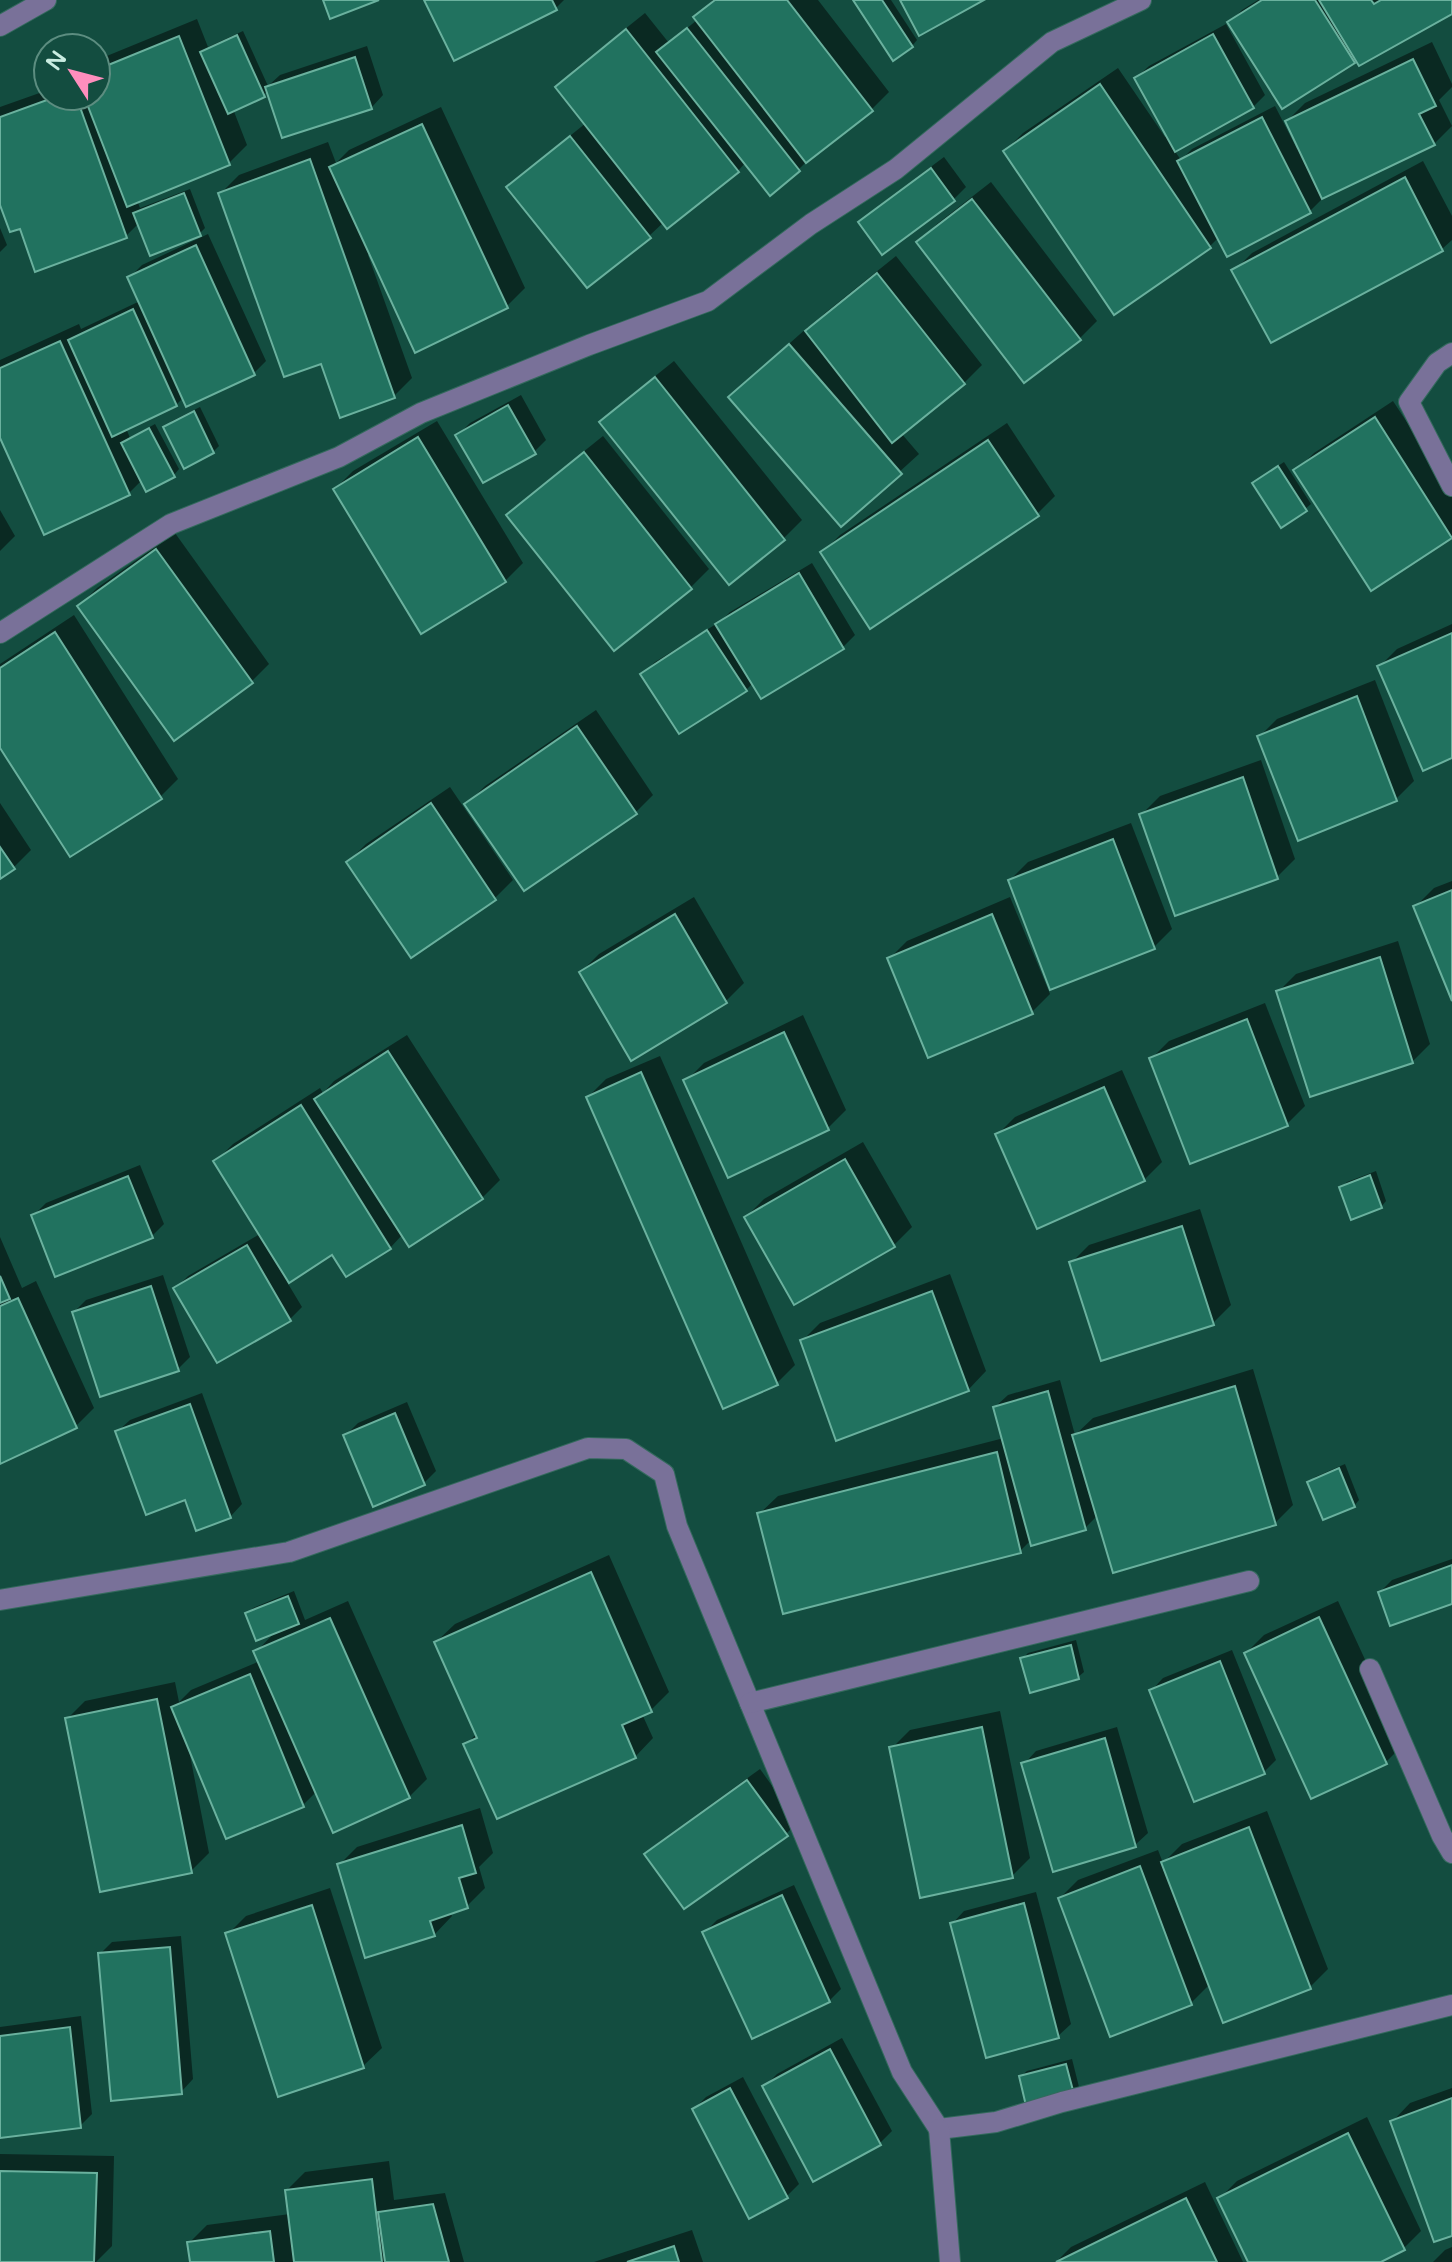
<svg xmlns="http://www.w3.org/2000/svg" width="1452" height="2262" font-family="'Varela Round',sans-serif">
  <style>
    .shadow { fill: #0007 }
    .building { fill: #21725f; stroke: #6ab19e; stroke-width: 2 }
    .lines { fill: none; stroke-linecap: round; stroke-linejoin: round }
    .minor-casing { stroke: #346a5d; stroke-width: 22 }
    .minor { stroke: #797199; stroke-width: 20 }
  </style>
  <rect width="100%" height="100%" fill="#134d40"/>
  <g class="shadow">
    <path d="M427 0H564L556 8Z"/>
    <path d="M713 0H818L889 92 871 110 811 157 799 169 746 162 738 171 664 222 649 236 521 175 586 123 557 87 575 69 645 13 669 43 697 20 696 17Z"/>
    <path d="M856 0H891L917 40 912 46Z"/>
    <path d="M1258 0H1452V12L1353 61 1230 22 1242 10Z"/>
    <path d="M197 19 208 47 243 31 268 86 280 75 367 46 383 95 371 108 268 90 264 95 233 109 247 145 229 163 137 200 140 208 190 189 205 228 199 234 139 223 126 236 21 227 0 199V107L48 90V96H96L97 60Z"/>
    <path d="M1226 24 1265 95 1253 107 1174 150 1181 160 1192 149 1275 106 1297 149 1300 148 1287 121 1305 103 1432 42 1452 84V87L1439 100 1452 126 1434 144 1322 198V199L1310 211 1228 254 1219 237 1209 247 1005 151 1023 133 1118 68 1165 137 1168 135 1136 78 1149 66Z"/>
    <path d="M441 107 525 288 507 306 371 254 368 255 412 378 394 396 322 362 221 193 239 175 328 142 336 163 349 150Z"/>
    <path d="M944 157 966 187 954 199 883 252 861 223 873 210Z"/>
    <path d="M1423 161 1452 216V240L1442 249 1271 341 1234 271 1252 253Z"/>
    <path d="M991 182 1097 321 1079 339 919 242 937 224Z"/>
    <path d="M0 228 7 245 0 252Z"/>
    <path d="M208 234 266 361 254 373 184 397 176 405 126 428 130 438 155 424 179 469 174 475 142 480 129 493 0 433V360L79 324 81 329 140 301 130 277 142 265Z"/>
    <path d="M896 256 982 365 964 383 901 433 919 454 841 525 748 380 808 327 810 329 825 313Z"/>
    <path d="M674 361 802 520 784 538 729 582 601 423 619 405Z"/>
    <path d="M521 395 546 440 534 452 458 435 470 423Z"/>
    <path d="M1393 401 1452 491V536L1372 588 1296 471 1314 453Z"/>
    <path d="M200 407 219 446 213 452 166 427 172 421Z"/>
    <path d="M437 421 523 563 505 581 335 489 353 471Z"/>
    <path d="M1007 423 1055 496 1037 514 822 553 840 535Z"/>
    <path d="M603 436 709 569 691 587 614 648 509 515 527 497Z"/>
    <path d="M1284 462 1311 504 1305 509 1260 478Z"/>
    <path d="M0 510 15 536 0 551Z"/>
    <path d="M175 533 269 664 251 682 79 606 97 588Z"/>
    <path d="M812 563 855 635 843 647 761 697 753 683 746 690 643 674 655 662 721 621 730 612Z"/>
    <path d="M74 615 178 779 160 797 0 744V664Z"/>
    <path d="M1452 624V756L1379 667 1397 649Z"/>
    <path d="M1375 680 1414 781 1396 799 1259 737 1277 719Z"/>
    <path d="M596 710 653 795 635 813 467 804 485 786Z"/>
    <path d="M1261 760 1295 859 1277 877 1141 815 1160 796Z"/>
    <path d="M450 787 513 880 495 898 412 955 348 862 366 844Z"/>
    <path d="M0 803 31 850 13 868 0 877Z"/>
    <path d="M1131 823 1172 929 1154 947 1010 880 1028 862Z"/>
    <path d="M1452 881V996L1416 906 1434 888Z"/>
    <path d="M694 897 744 983 726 1001 632 1058 581 972 599 954Z"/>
    <path d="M1010 897 1050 994 1032 1012 889 959 907 941Z"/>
    <path d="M1398 941 1430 1044 1412 1062 1278 992 1296 974Z"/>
    <path d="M1265 1003 1305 1106 1287 1124 1151 1059 1169 1041Z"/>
    <path d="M803 1015 846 1110 828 1128 729 1175 686 1081 704 1063Z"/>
    <path d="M407 1035 500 1180 482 1198 403 1234 390 1248 333 1253 287 1282 302 1307 290 1319 176 1288 188 1276 260 1234 215 1162 233 1144 320 1088 323 1093 334 1081Z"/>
    <path d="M660 1056 795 1365 777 1383 724 1407 588 1097 606 1079Z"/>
    <path d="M1122 1070 1162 1162 1144 1180 997 1135 1015 1117Z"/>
    <path d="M863 1142 912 1227 894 1245 746 1217 764 1199Z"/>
    <path d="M140 1165 164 1224 152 1236 33 1216 46 1203Z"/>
    <path d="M1376 1171 1386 1201 1381 1207 1342 1187 1347 1182Z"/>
    <path d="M1200 1209 1231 1305 1213 1323 1071 1263 1089 1245Z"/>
    <path d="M0 1237 22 1288 36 1281 94 1408 76 1426 0 1462Z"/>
    <path d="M950 1274 986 1371 968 1390 802 1341 820 1323Z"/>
    <path d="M163 1275 190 1357 178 1369 74 1312 86 1300Z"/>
    <path d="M1253 1369 1293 1505 1275 1523 1098 1515 1085 1528 1031 1540 1020 1551 759 1514 778 1496 1004 1438 995 1407 1008 1395 1060 1380 1075 1435 1093 1418Z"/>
    <path d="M202 1393 242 1504 230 1517 186 1498 117 1432 130 1420Z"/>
    <path d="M407 1402 436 1471 424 1483 346 1435 358 1423Z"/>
    <path d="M1345 1464 1359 1500 1354 1506 1309 1483 1315 1477Z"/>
    <path d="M609 1555 669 1692 651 1710 642 1714 653 1738 635 1757 466 1745 477 1733 436 1642 455 1624Z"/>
    <path d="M1452 1559V1602L1380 1592 1392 1580Z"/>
    <path d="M294 1591 305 1620 348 1601 427 1779 409 1797 317 1791 303 1805 189 1750 209 1853 191 1871 67 1719 85 1701 175 1682 179 1702 191 1690 260 1661 256 1652 276 1631 248 1614 253 1608Z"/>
    <path d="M1338 1601 1404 1744 1386 1762 1246 1653 1264 1635Z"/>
    <path d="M1076 1640 1084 1672 1078 1677 1023 1658 1028 1653Z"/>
    <path d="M1232 1650 1276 1760 1264 1772 1151 1691 1163 1678Z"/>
    <path d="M1000 1711 1030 1858 1012 1876 892 1748 910 1730Z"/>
    <path d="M1117 1727 1148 1833 1135 1845 1055 1869 1024 1764 1036 1751Z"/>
    <path d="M760 1769 798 1822 786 1834 647 1854 659 1842Z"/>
    <path d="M480 1808 493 1853 479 1867 485 1888 467 1906 450 1912 452 1916 434 1935 339 1865 357 1847Z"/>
    <path d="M1267 1811 1328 1969 1310 1987 1210 1984 1191 2003 1060 1898 1078 1880 1158 1850 1163 1863 1182 1844Z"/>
    <path d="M794 1885 841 1989 829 2001 705 1932 717 1920Z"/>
    <path d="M330 1888 382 2048 363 2066 280 2094 228 1934 246 1916Z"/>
    <path d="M1036 1892 1071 2024 1058 2036 952 1924 964 1911Z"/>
    <path d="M181 1936 193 2079 181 2092 100 1954 112 1942Z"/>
    <path d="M81 2016 92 2114 80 2126 0 2129V2027Z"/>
    <path d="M842 2038 892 2131 880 2143 765 2086 777 2074Z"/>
    <path d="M1072 2059 1080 2091 1074 2096 1021 2076 1027 2071Z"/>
    <path d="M743 2077 799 2184 787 2196 694 2109 706 2097Z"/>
    <path d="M1452 2088V2234L1392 2122 1410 2103Z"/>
    <path d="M1367 2117 1421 2231 1403 2249 1376 2262H1250L1219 2199 1237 2181Z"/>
    <path d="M0 2154 114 2156 112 2246 96 2262H0Z"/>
    <path d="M389 2161 394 2200 445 2193 464 2262H192L189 2243 207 2225 290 2214 287 2190 305 2172Z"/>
    <path d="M1205 2182 1243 2262H1056L1071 2247Z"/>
    <path d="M692 2230 703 2262H594Z"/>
    <path d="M1452 2247V2262H1433L1445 2250Z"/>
  </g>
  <g class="building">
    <path d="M323 0H379L330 19Z"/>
    <path d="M424 0H552L557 10 454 61Z"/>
    <path d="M715 0H787L873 111 806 163 693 17Z"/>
    <path d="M853 0H882L913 47 893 61Z"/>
    <path d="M900 0H984L919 36Z"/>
    <path d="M1262 0H1315L1355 63 1282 109 1227 22Z"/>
    <path d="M1319 0H1371L1374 4 1381 0H1452V14L1359 66Z"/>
    <path d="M687 28 800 171 770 196 656 52Z"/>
    <path d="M626 29 739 172 667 229 555 87Z"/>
    <path d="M1213 34 1254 108 1175 152 1134 78Z"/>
    <path d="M237 35 265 97 228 114 200 52Z"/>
    <path d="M179 36 230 165 127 207 84 96H96V70Z"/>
    <path d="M355 57 372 109 282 138 265 87Z"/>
    <path d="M1413 59 1436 106 1419 114 1435 145 1322 199 1285 121Z"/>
    <path d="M1100 84 1211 248 1114 315 1003 151Z"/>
    <path d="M58 96H76L127 238 35 272 20 229 10 232 0 205V117Z"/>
    <path d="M1262 117 1311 213 1227 257 1177 161Z"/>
    <path d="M422 124 508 308 415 353 329 167Z"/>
    <path d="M570 136 651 238 587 288 506 187Z"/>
    <path d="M310 159 395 398 340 418 321 364 284 377 218 193Z"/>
    <path d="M931 168 955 201 882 255 858 222Z"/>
    <path d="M1405 177 1443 251 1271 343 1231 270Z"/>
    <path d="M184 193 201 236 150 256 133 213Z"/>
    <path d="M972 199 1081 340 1024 383 916 242Z"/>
    <path d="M196 245 255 375 186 407 127 277Z"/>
    <path d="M877 273 965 384 892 443 805 331Z"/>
    <path d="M133 309 177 406 112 437 68 340Z"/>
    <path d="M60 341 130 495 44 535 0 438V368Z"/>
    <path d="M789 344 902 474 841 527 728 397Z"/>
    <path d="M655 377 785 540 729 585 599 422Z"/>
    <path d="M508 405 536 454 483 483 455 435Z"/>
    <path d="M194 411 214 453 184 469 163 427Z"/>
    <path d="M1375 417 1452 538 1371 591 1293 470Z"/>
    <path d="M149 428 175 477 146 492 121 443Z"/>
    <path d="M418 437 506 582 421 634 333 489Z"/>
    <path d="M988 440 1039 516 870 629 820 552Z"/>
    <path d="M584 452 692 589 614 651 506 515Z"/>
    <path d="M1278 466 1307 511 1281 528 1252 483Z"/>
    <path d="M156 549 253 683 174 741 77 606Z"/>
    <path d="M799 573 844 649 761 699 715 624Z"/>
    <path d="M707 630 747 691 679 734 640 674Z"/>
    <path d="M55 632 162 799 70 857 0 748V668Z"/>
    <path d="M1452 633V758L1423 771 1377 666Z"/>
    <path d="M1357 696 1397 801 1298 841 1257 736Z"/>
    <path d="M577 726 637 814 524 891 464 804Z"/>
    <path d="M1243 777 1278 879 1175 916 1139 814Z"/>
    <path d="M431 803 496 900 411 958 346 862Z"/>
    <path d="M1113 839 1155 949 1050 990 1008 880Z"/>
    <path d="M0 847 15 869 0 879Z"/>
    <path d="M1452 890V1001L1413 906Z"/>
    <path d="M675 914 727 1003 631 1061 579 972Z"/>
    <path d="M992 914 1033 1014 928 1058 887 958Z"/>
    <path d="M1380 957 1413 1063 1310 1097 1276 991Z"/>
    <path d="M1247 1019 1288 1126 1190 1164 1149 1058Z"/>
    <path d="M784 1032 829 1130 728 1178 683 1080Z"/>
    <path d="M388 1051 483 1199 409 1247 314 1099Z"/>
    <path d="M641 1072 778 1385 723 1409 586 1097Z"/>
    <path d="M1104 1087 1145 1181 1037 1229 995 1134Z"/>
    <path d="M301 1105 391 1249 346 1277 332 1255 289 1283 213 1161Z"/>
    <path d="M845 1159 895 1247 794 1305 744 1217Z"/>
    <path d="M1370 1175 1382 1208 1351 1220 1339 1187Z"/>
    <path d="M128 1176 153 1238 55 1277 31 1215Z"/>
    <path d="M1182 1226 1214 1325 1101 1361 1069 1262Z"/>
    <path d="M247 1245 291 1321 217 1363 173 1288Z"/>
    <path d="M0 1276 10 1299 0 1303Z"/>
    <path d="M151 1286 179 1371 100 1397 72 1312Z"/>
    <path d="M932 1291 969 1391 836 1441 800 1340Z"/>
    <path d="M18 1298 77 1428 0 1464V1306Z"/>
    <path d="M1235 1386 1276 1525 1113 1573 1072 1435Z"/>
    <path d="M1048 1391 1086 1530 1031 1546 993 1407Z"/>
    <path d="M190 1404 231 1518 196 1531 185 1500 146 1515 115 1431Z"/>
    <path d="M395 1413 425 1485 373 1507 343 1435Z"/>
    <path d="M997 1452 1021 1553 783 1614 757 1513Z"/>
    <path d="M1339 1468 1355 1507 1323 1520 1307 1482Z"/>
    <path d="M1452 1565V1604L1390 1626 1378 1592Z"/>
    <path d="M591 1572 652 1712 622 1725 636 1758 497 1819 463 1744 477 1738 434 1642Z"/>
    <path d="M288 1596 299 1624 256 1641 245 1613Z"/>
    <path d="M1319 1617 1387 1764 1311 1799 1244 1653Z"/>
    <path d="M330 1618 410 1798 333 1833 253 1651Z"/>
    <path d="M1071 1645 1079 1679 1030 1693 1020 1658Z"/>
    <path d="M1220 1661 1265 1774 1194 1802 1149 1690Z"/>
    <path d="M250 1674 304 1807 226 1839 171 1707Z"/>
    <path d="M157 1699 192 1873 100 1892 65 1718Z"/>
    <path d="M982 1727 1013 1878 920 1898 889 1747Z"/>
    <path d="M1105 1738 1136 1847 1053 1872 1021 1763Z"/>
    <path d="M747 1780 788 1836 684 1909 644 1854Z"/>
    <path d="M462 1825 476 1873 459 1878 468 1908 430 1921 435 1936 365 1958 337 1864Z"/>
    <path d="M1249 1827 1311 1989 1223 2023 1161 1862Z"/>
    <path d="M1140 1866 1192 2005 1110 2037 1058 1898Z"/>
    <path d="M782 1895 830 2002 752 2039 702 1932Z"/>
    <path d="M1024 1903 1059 2038 986 2058 950 1923Z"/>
    <path d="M312 1905 364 2068 278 2097 225 1933Z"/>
    <path d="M170 1947 182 2094 111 2101 98 1953Z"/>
    <path d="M70 2027 81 2128 0 2138V2036Z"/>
    <path d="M830 2049 881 2145 813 2182 762 2086Z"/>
    <path d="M1066 2064 1075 2098 1027 2110 1019 2076Z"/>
    <path d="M730 2088 788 2198 749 2219 692 2109Z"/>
    <path d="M1452 2098V2236L1434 2242 1390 2121Z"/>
    <path d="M1348 2133 1405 2250 1381 2262H1248L1217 2198Z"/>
    <path d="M0 2171 97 2173 94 2262H0Z"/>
    <path d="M372 2179 382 2262H294L285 2190Z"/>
    <path d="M1186 2198 1217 2262H1056Z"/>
    <path d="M433 2204 449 2262H385L378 2212Z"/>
    <path d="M270 2231 274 2262H190L187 2242Z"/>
    <path d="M674 2246 679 2262H627Z"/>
  </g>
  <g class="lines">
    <defs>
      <g id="minor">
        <path d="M0 26 46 0"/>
        <path d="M1452 353 1437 363 1409 402 1452 486"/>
        <path d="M0 633 171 524 339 457 421 413 589 345 708 301 811 224 896 169 1052 42 1141 0"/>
        <path d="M0 1600 289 1552 588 1448 626 1449 664 1474 677 1526 902 2072 939 2129 996 2122 1062 2102 1452 2005"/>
        <path d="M1370 1669 1442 1836 1452 1853"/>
        <path d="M750 1703 1249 1581"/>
        <path d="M939 2129 950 2262"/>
      </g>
    </defs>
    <use href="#minor" class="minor-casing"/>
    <use href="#minor" class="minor"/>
  </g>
  <g transform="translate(72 72) rotate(306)"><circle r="38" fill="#134d40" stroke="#5c8d80" stroke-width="2"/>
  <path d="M0-6L14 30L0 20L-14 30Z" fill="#fe8ebd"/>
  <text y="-12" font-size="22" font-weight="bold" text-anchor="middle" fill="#c9ece1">N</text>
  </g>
</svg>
